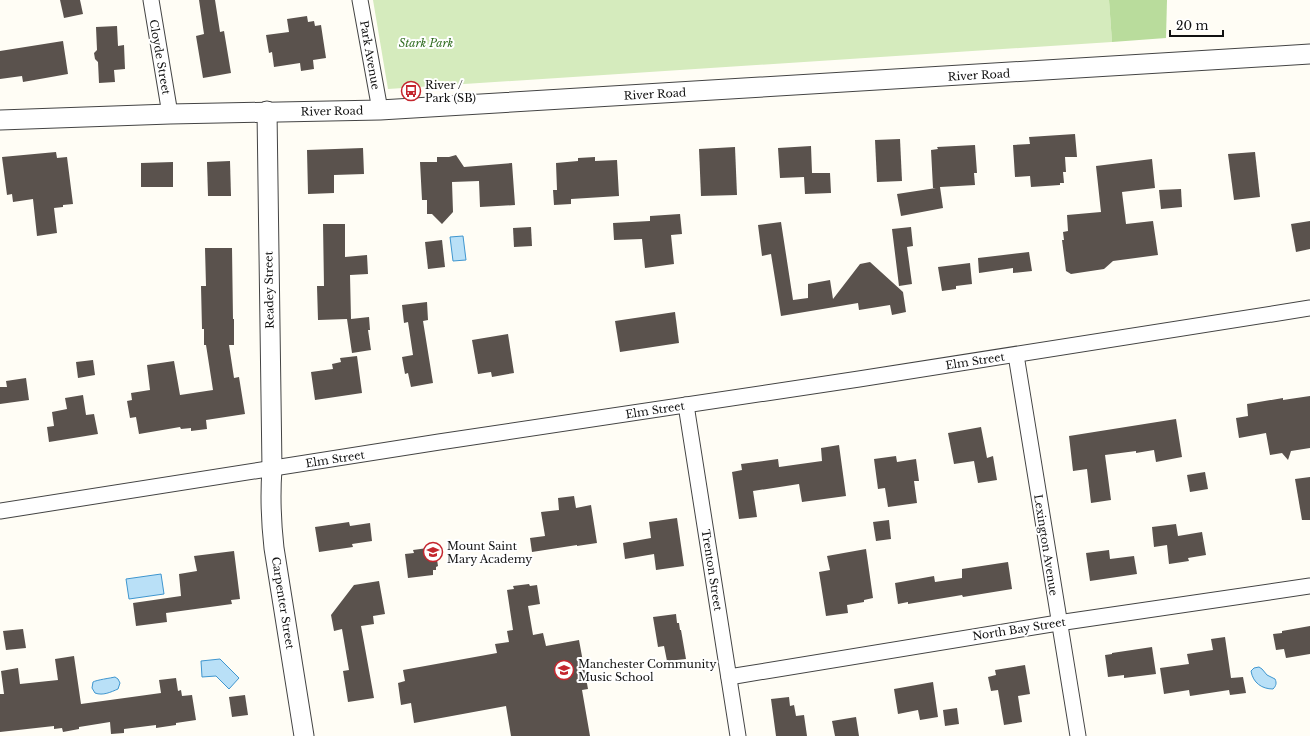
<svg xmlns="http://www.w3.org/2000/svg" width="1310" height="736" font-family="'Libre Baskerville',serif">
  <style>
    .green { fill: #d5ebbd }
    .forest { fill: #b9dc9c }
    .water { fill: #b9e0f7; stroke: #3f96cf }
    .building { fill: #5a524d }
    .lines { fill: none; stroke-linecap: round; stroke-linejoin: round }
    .minor-casing { stroke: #444; stroke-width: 17 }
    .tertiary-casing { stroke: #444; stroke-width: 21 }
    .minor { stroke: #fff; stroke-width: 15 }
    .tertiary { stroke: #fff; stroke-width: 19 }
    .labels { text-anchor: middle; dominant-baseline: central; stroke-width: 4; stroke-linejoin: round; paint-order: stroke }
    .park-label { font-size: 11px; font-style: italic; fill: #2f6b1f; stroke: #fff }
    .street-label { font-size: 11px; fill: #111; stroke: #fff }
    .poi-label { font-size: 11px; fill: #111; stroke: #fff; text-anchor: start }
  </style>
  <rect width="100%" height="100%" fill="#fffdf5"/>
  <path class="green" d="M373 0H1109L1112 42 388 89Z"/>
  <path class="forest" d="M1109 0H1167L1166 38 1112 42Z"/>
  <g class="water">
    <path d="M463 236 466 260 453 261 450 237Z"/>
    <path d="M161 574 164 594 129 599 126 579Z"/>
    <path d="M220 659 239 678 229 689 216 676 202 677 201 661Z"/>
    <path d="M1259 667 1262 669 1267 675 1275 679C1277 683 1276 686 1273 689 1262 689 1253 683 1251 671L1254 668Z"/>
    <path d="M115 677 118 679 120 683 118 689C111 692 103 696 95 693L92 688 93 682C96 680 111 678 115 677Z"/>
  </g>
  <g class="building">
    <path d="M60 0H80L83 14 64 18Z"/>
    <path d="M199 0H215L220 32 224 31 231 73 203 78 196 36 204 34Z"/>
    <path d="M307 16 308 22 314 21 315 26 321 25 326 58 313 60 314 69 301 71 300 63 274 67 272 52 269 53 266 35 289 32 287 19Z"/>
    <path d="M117 26 118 46 124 45 125 69 114 70 115 82 99 83 98 62 95 59 94 53 97 50 96 27Z"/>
    <path d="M63 41 68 74 23 82 22 76 0 79V51Z"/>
    <path d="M1075 134 1077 157H1065L1066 172H1063L1064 183H1060V185L1031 187 1030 176 1015 177 1013 145 1030 144 1029 137Z"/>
    <path d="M900 139 902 181 877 182 875 140Z"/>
    <path d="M975 145 977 173H974L975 185 940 187 943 208 901 216 897 194 936 188H933L931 150 938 149 937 147Z"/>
    <path d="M811 146 812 173H830L831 193 805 194 804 177 780 178 778 148Z"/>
    <path d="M735 147 737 195 701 196 699 149Z"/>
    <path d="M363 148 364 174 334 175V193L308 194 307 150Z"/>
    <path d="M56 152 57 158 67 157 73 204 63 205V207L54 208 57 233 37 236 33 199 13 202 12 194 7 195 2 157Z"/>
    <path d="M1255 152 1260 197 1234 200 1228 154Z"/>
    <path d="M456 155 464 167 512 163 515 205 480 207 479 181 452 182 453 212 442 224 432 214H427V200H422L420 162H437V157H449Z"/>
    <path d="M595 157V161L617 160 619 196 571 199V204L554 205 553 190H557L556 163 578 161V158Z"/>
    <path d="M1152 159 1155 188 1122 192 1126 224 1153 221 1158 255 1113 261 1104 269 1071 274 1066 271 1062 240H1064L1063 232 1068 231 1067 215 1101 212 1096 166Z"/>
    <path d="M230 161 231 196H208L207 162Z"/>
    <path d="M173 162V187H141V163Z"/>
    <path d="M1181 189 1182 207 1161 209 1159 190Z"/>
    <path d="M680 214 682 234 671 235 674 264 645 268 642 239 614 240 613 223 650 221V216Z"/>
    <path d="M1310 221V249L1296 252 1291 224Z"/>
    <path d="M781 222 793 300 808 298V284L830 280 833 299 860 264 870 262 903 292 906 312 892 315 890 305 859 310 858 303 781 316 771 254 762 256 758 225Z"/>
    <path d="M323 224H345V257L367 255 368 274 350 275 351 319 369 317 370 330H368L371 350 352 353 347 319 318 320 317 286H324Z"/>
    <path d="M531 227 532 246 514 247 513 228Z"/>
    <path d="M911 227 913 246 907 247 912 284 899 286 892 229Z"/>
    <path d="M442 240 445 267 428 269 425 242Z"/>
    <path d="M205 248H232L233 319H234V345H229L234 378 239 377 245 414 206 420 207 429 191 431V428L181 429 180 427 139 434 136 417 130 418 127 401 132 400 131 393 150 390 147 365 174 361 180 395 213 390 206 345H204V329H202L201 286H206Z"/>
    <path d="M1029 252 1032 271 1013 273V268L979 273 978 258Z"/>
    <path d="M970 263 972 284 956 286V289L942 291 938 267Z"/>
    <path d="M427 302 428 320 423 321 433 383 411 387 408 373 405 374 402 357 413 355 408 322 404 323 402 305Z"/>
    <path d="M675 312 679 343 620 352 615 321Z"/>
    <path d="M508 334 514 373 492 377 491 372 478 374 472 340Z"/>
    <path d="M357 356 362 393 315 400 311 372 333 369 332 364 341 362 340 358Z"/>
    <path d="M93 360 95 375 78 378 76 362Z"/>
    <path d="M26 378 29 400 0 404V387H7L6 381Z"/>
    <path d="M83 395 86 415 94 414 98 434 49 442 47 427 54 426 52 412 67 409 65 398Z"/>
    <path d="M1310 396V448L1291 451 1288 460 1282 453 1270 455 1266 433 1239 438 1236 418 1248 416 1247 404 1283 398V400Z"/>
    <path d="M1176 419 1182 457 1156 462 1154 450 1136 453V451L1105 455 1111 500 1091 503 1087 469 1073 471 1069 436Z"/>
    <path d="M981 427 987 458 993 456 997 480 978 483 974 461 954 464 948 433Z"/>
    <path d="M839 445 846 496 802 502 799 484 753 491 757 517 739 519 732 472 742 470 741 464 778 459 779 467 822 461 821 448Z"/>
    <path d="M896 456 897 462 916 459 919 481H914L917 503 888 507 885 488 878 489 874 459Z"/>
    <path d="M1205 472 1208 489 1190 492 1187 475Z"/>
    <path d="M1310 477V520H1302L1295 479Z"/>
    <path d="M574 496 576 508 591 505 597 543 577 546V545L532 552 530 538 545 536 541 512 559 510 558 498Z"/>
    <path d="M677 518 684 566 656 570 654 554 625 559 623 543 651 538 649 522Z"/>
    <path d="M889 520 891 539 876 541 873 522Z"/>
    <path d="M349 522 350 526 370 523 372 541 352 544 353 547 319 552 315 527Z"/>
    <path d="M1176 524 1178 536 1202 532 1206 555 1188 558 1189 561 1169 564 1167 545 1154 547 1152 527Z"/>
    <path d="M435 547 438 566 436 567V570H433V575L408 578 405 554 414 553 413 550Z"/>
    <path d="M866 549 873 598 864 600V602L847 605 848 613 826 616 819 572 830 570 827 556Z"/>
    <path d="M1109 550 1110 559 1134 556 1137 574 1090 581 1086 553Z"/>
    <path d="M234 551 240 599 231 600 232 604 166 613 167 622 136 626 133 603 181 596 179 574 197 571 194 556Z"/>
    <path d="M1008 562 1012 589 963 597 962 595 908 604V602L898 604 895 583 934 576 935 582 962 578V569Z"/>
    <path d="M379 581 385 614 373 616 374 624 361 626 374 698 348 702 343 671 349 670 342 629 334 631 331 615 354 585Z"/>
    <path d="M529 584 530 586 537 585 540 604 528 606 533 635 543 633 546 646 579 640 588 689 582 690 590 736H511L506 706 414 723 411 703 401 705 398 683 405 681 403 670 497 653 495 644 509 642 507 631 513 630 507 590 514 589 513 586Z"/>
    <path d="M676 614 677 623H679L680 630H681L686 659 667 661 664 646 658 647 653 617Z"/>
    <path d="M1310 626V654L1286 658 1284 649 1276 650 1273 634 1282 633V631Z"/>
    <path d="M23 629 26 648 6 650 3 631Z"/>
    <path d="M1225 637 1231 678 1243 677 1246 693 1230 695 1229 690 1190 696 1189 690 1164 694 1160 668 1189 664 1187 654 1213 650 1211 639Z"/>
    <path d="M1152 647 1156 674 1124 678V675L1108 677 1105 655 1112 654V653Z"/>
    <path d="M74 656 81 704 161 693 159 680 176 678 178 691 181 690 182 696 192 695 196 720 176 723V725L156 728V725L124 729V733L111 734 110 722 79 727V729L63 732 62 728 54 729V726L0 732V694H4L1 671 18 668 20 684 58 680 55 659Z"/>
    <path d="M1025 665 1030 694 1018 696 1022 722 1004 725 998 690 991 691 988 677 996 675 995 670Z"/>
    <path d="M933 682 938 717 920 720 918 710 898 714 894 689Z"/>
    <path d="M245 695 248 715 232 717 229 697Z"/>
    <path d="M789 697 790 706 794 705 796 716 804 715 807 736H776L771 699Z"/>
    <path d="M957 708 959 724 945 726 943 710Z"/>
    <path d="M856 717 859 736H835L832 721Z"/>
  </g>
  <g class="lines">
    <defs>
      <g id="minor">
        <path d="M151 0 170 114"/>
        <path d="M360 0 380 110"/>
        <path d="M1016 355 1078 736"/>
        <path d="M686 405 738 736"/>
        <path d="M0 511 439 442 859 379 1310 308"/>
        <path d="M729 677 1058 623 1310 586"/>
      </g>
      <g id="tertiary">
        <path d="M267 111 272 469C270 496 271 521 274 548L304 736"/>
        <path d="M0 120 170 114 380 110 1310 54"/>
      </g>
    </defs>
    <use href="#minor" class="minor-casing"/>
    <use href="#tertiary" class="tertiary-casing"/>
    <use href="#minor" class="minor"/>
    <use href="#tertiary" class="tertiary"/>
  </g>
  <defs>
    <symbol id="bus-ring" viewBox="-11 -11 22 22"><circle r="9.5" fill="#fff" stroke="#c4262e" stroke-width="1.5"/><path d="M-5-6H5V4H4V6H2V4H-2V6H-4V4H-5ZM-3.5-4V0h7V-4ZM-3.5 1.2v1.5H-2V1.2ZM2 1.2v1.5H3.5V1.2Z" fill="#c4262e"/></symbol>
    <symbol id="school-ring" viewBox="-11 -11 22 22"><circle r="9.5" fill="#fff" stroke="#c4262e" stroke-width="1.5"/><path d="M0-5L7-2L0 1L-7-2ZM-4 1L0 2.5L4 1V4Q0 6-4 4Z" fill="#c4262e"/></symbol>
  </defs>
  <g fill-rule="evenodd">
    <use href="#bus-ring" x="400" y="80" width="22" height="22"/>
    <use href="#school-ring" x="422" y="541" width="22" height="22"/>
    <use href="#school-ring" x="553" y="659" width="22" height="22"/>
  </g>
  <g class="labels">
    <g class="park-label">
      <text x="426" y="43">Stark Park</text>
    </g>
    <g class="street-label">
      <text transform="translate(370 55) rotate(80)">Park Avenue</text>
      <text transform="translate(160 57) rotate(80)">Cloyde Street</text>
      <text transform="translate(979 75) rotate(-3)">River Road</text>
      <text transform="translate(655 94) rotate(-3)">River Road</text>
      <text transform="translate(332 111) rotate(-1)">River Road</text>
      <text transform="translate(269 290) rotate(-91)">Readey Street</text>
      <text transform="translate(975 361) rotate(-9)">Elm Street</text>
      <text transform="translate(655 410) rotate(-9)">Elm Street</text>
      <text transform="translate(335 459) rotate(-9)">Elm Street</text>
      <text transform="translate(1046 545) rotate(81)">Lexington Avenue</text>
      <text transform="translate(712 570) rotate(81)">Trenton Street</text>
      <text transform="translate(283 603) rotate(81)">Carpenter Street</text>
      <text transform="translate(1019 629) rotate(-9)">North Bay Street</text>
    </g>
    <g class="poi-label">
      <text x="425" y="85">River /<tspan x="425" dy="13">Park (SB)</tspan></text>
      <text x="447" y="546">Mount Saint<tspan x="447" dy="13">Mary Academy</tspan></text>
      <text x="578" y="664">Manchester Community<tspan x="578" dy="13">Music School</tspan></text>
    </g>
  </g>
  <path d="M1170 30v6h53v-6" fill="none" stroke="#111111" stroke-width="2"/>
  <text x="1176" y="30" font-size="12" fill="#111111" stroke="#ffffff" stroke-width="3" paint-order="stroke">20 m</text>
</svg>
